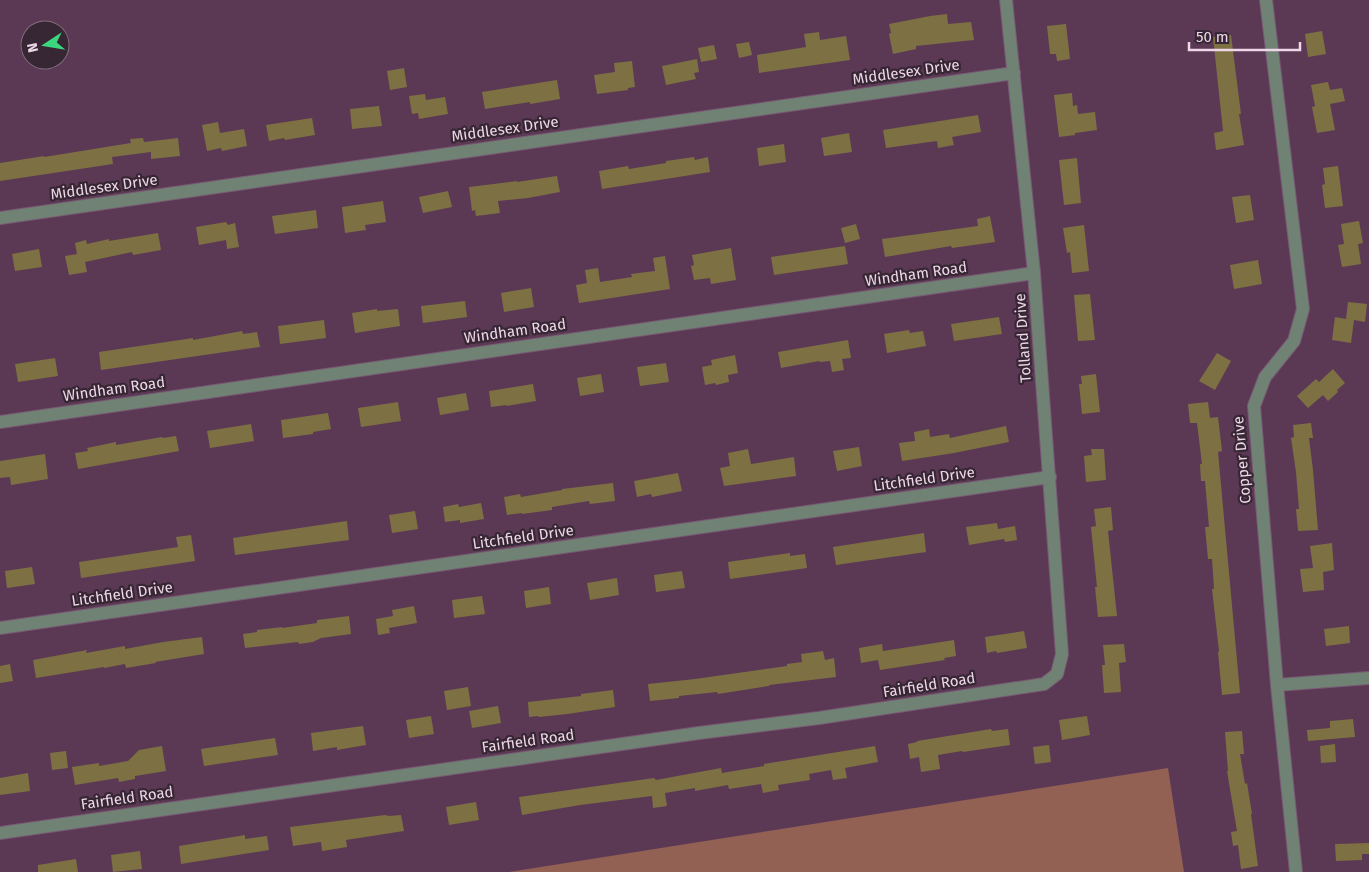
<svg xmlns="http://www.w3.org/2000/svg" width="1369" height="872" font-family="'Fira Sans',sans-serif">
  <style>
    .green { fill: #936054 }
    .building { fill: #7d7043 }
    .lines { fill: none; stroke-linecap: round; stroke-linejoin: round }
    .minor-casing { stroke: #785972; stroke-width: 14 }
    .minor { stroke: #6f8274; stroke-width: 12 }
    .labels { text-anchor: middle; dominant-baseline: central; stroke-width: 4.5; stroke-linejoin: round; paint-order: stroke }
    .street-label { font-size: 15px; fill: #edd7e8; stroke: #372633 }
  </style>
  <rect width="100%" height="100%" fill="#5b3955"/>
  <path class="green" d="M1168 768 1184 872H509Z"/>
  <g class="building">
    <path d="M947 14 948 24 971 22 974 40 916 46V49L893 54 889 34 891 33 889 24 930 16Z"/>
    <path d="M1066 24 1070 59 1057 61 1056 54H1050L1047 26Z"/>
    <path d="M1322 31 1326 54 1308 57 1305 34Z"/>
    <path d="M819 32 820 40 846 36 850 60 759 73 757 55 806 47 804 34Z"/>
    <path d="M1231 35 1241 114H1239L1244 145 1216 150 1214 133 1223 131 1213 37Z"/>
    <path d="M749 42 752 55 739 58 736 44Z"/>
    <path d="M714 45 717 59 701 62 698 48Z"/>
    <path d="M697 59 699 72 694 73 696 79 666 85 662 66Z"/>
    <path d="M632 61 635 87 628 88V90L597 94 594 75 615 72 614 63Z"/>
    <path d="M404 68 407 87 390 90 387 71Z"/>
    <path d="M557 80 560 99 530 104V102L485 109 482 92Z"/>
    <path d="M1328 82 1330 90 1342 88 1345 101 1330 104 1335 130 1317 133 1312 107 1315 106 1311 85Z"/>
    <path d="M1072 93 1073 106 1077 105 1078 114 1095 112 1097 130 1075 133V135L1059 137 1054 95Z"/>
    <path d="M425 94 426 100 445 97 448 114 419 119 418 113 412 114 409 96Z"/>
    <path d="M379 106 382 126 352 129 350 109Z"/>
    <path d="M978 115 981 132 952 137 954 145 938 148 937 141 886 148 883 130Z"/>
    <path d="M312 118 315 135 285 140 284 138 269 141 266 125Z"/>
    <path d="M218 122 220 133 244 129 247 146 222 151 221 148 207 151 202 125Z"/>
    <path d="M849 133 852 152 824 156 821 138Z"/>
    <path d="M143 138 144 142 178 138 180 156 151 159V152L112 157 113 164 0 181V163L44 156V157L131 143 130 139Z"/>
    <path d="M784 144 786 162 759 166 757 148Z"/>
    <path d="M694 157 695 160 708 157 710 172 602 189 599 171 628 166 629 169 666 163V161Z"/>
    <path d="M1077 158 1081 203 1064 205 1059 160Z"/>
    <path d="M1338 166 1343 206 1325 208 1322 185 1325 184 1323 168Z"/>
    <path d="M557 176 560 192 528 198 498 201 500 213 476 216 475 210 472 211 469 187 517 181V182Z"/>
    <path d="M448 191 452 207 423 213 419 197Z"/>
    <path d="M1250 195 1254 220 1236 223 1232 197Z"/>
    <path d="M383 201 386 222 365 225 366 230 345 233 342 207Z"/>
    <path d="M316 210 318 228 275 234 272 216Z"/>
    <path d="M990 216 995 242 952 248 951 246 885 257 882 239 978 226 977 219Z"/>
    <path d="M1359 221 1363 243 1358 244 1361 264 1342 267 1338 245 1344 244 1341 224Z"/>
    <path d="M226 222 228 225 235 223 239 247 227 249 226 240 199 245 196 227Z"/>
    <path d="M856 224 860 239 845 243 841 228Z"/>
    <path d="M1084 225 1089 271 1072 273 1070 252 1067 253 1063 228Z"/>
    <path d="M158 233 161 250 133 255 132 252 85 262 87 272 69 275 65 256 77 254 75 243 86 240 87 244 109 239V241Z"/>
    <path d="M845 246 848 264 774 275 771 257Z"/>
    <path d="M731 248 736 280 711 284 710 278 694 280 691 266 694 265 692 255Z"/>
    <path d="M39 249 42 267 15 271 12 254Z"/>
    <path d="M665 256 670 289 579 303 576 285 587 283 585 270 598 268 600 282 632 277 631 274 655 271 653 258Z"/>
    <path d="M1258 260 1262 284 1234 289 1230 265Z"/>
    <path d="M531 288 534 307 504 312 501 293Z"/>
    <path d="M1090 294 1095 340 1078 341 1074 295Z"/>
    <path d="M465 301 467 317 423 323 421 306Z"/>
    <path d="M1348 302 1367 304 1365 322 1354 320 1351 343 1332 340 1335 317 1346 319Z"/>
    <path d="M377 309V311L398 309 400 326 355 333 352 313Z"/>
    <path d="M999 317 1002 334 954 341 951 324Z"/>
    <path d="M324 320 326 338 280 344 278 326Z"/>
    <path d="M909 330 910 333 923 331 926 346 887 353 884 334Z"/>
    <path d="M242 331 243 334 257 332 260 347 101 370 99 352 193 338V340Z"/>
    <path d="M848 340 851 358 842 359 844 370 832 372 830 361 820 362 819 361 781 368 778 352Z"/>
    <path d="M1217 353 1231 361 1215 390 1199 381Z"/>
    <path d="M735 355 738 373 728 375 729 382 716 385 715 383 705 385 702 367 712 365 711 360Z"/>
    <path d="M55 358 58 376 18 382 15 364Z"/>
    <path d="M666 363 669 382 640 386 637 367Z"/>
    <path d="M1333 369 1345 383 1337 390 1338 392 1328 401 1323 395 1308 408 1297 396 1316 379 1319 382Z"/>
    <path d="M601 374 604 392 580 396 577 378Z"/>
    <path d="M1096 374 1100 412 1082 414 1079 384H1082L1081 376Z"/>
    <path d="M533 384 536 401 506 406V405L491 407 489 391Z"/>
    <path d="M466 393 469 410 440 415 437 398Z"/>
    <path d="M398 402 401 421 361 427 358 408Z"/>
    <path d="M1208 402 1210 418 1218 417 1222 451 1218 452 1240 693 1222 695 1218 652 1219 651 1212 589H1214L1212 559H1208L1205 527H1209L1205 481H1201L1200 464H1202L1197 423H1190L1188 404Z"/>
    <path d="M328 413 331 429 313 432V434L283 438 281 420Z"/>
    <path d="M1311 423 1313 438H1309L1313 470 1318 530 1298 531 1296 509H1299L1296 472 1291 438 1294 437 1293 425Z"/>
    <path d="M251 424 254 441 210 448 207 431Z"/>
    <path d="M1006 426 1009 442 954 453 902 461 899 443 915 441 914 432 929 429 930 437 949 434 950 438Z"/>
    <path d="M176 436 179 451 78 469 75 453 88 451 87 448 116 442V445L162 437 163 438Z"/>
    <path d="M859 447 862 466 837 471 833 451Z"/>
    <path d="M748 449 751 464 794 457 796 476 724 486 720 468 730 466 728 453Z"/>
    <path d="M1091 449H1104L1106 480 1086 482 1084 456 1092 455Z"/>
    <path d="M45 454 48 479 11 485 10 477 0 478V461Z"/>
    <path d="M678 473 682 491 652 497 651 494 637 497 634 481Z"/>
    <path d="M613 483 615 501 590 504 589 501 552 507V510L522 514V513L507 515 504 497 520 494 521 497 562 490V489Z"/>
    <path d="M481 503 484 519 460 523V520L445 522 443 507 458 504 459 507Z"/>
    <path d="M1111 507 1113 530 1108 531 1117 616 1098 617 1095 587H1097L1091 527 1096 526 1094 509Z"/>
    <path d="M415 511 418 529 392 533 389 515Z"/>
    <path d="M347 521 349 540 235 555 233 538Z"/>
    <path d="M997 523 998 529 1015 526 1017 540 1005 542 1004 539 969 545 966 527Z"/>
    <path d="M924 533 926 552 836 565 833 547Z"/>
    <path d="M191 535 195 561 81 578 79 562 178 547 176 537Z"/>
    <path d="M1332 543 1334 570 1323 572 1324 590 1303 592 1300 569 1313 568 1310 546Z"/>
    <path d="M790 553V556L805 554 807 568 730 579 728 562Z"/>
    <path d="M32 567 35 584 7 588 5 571Z"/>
    <path d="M682 571 685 588 656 592 654 575Z"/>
    <path d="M617 578 619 595 590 600 587 583Z"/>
    <path d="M549 587 551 604 526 608 524 591Z"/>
    <path d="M482 596 485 614 454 618 452 600Z"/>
    <path d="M414 606 417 623 389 628 390 633 378 635 376 619 393 616 392 610Z"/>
    <path d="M349 616 351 634 321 638 313 642 299 644 298 642 245 648 243 634 257 632V630L282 627V628L317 623V620Z"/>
    <path d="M1349 626 1350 643 1326 646 1324 629Z"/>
    <path d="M1024 631 1027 648 997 653 996 651 987 653 985 637Z"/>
    <path d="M202 637 204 654 155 662 156 663 126 668 125 664 104 668V667L36 678 33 660 87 650 86 653 125 646V649L163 642Z"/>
    <path d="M954 640 956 656 944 658 945 660 880 670 878 660 861 663 859 648 882 644 883 651Z"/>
    <path d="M1124 644 1126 662 1119 663 1121 692 1104 693 1102 665H1105L1103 645Z"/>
    <path d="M823 651 825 660 834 658 836 677 769 685V686L718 694 717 692 679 696V698L650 701 648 684 695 679 787 666V664L802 662 801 654Z"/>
    <path d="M10 664 13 681 0 683V666Z"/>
    <path d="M468 687 471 706 447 710 444 691Z"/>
    <path d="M613 690 615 707 567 714 539 717 538 716 529 717 528 702 581 696V694Z"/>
    <path d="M498 706 501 723 472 728 469 711Z"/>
    <path d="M431 716 434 734 409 738 406 720Z"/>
    <path d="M1087 716 1090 735 1062 740 1059 720Z"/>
    <path d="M1353 719 1355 737 1308 741 1307 730 1330 728V721Z"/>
    <path d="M363 726 366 745 337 750V747L313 751 311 733Z"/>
    <path d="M991 729 992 731 1008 729 1010 745 963 752 962 751 938 755 940 769 921 772 919 757 910 759 908 744 917 742V741Z"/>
    <path d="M1242 731 1244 754H1240L1245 784 1247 783 1252 814H1251L1258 866 1241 869 1238 845 1233 846 1231 832 1237 831 1227 771H1228L1225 732Z"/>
    <path d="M275 738 278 755 204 766 201 749Z"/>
    <path d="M1335 744 1336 762 1321 763 1320 746Z"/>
    <path d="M1049 745 1051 762 1035 764 1033 747Z"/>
    <path d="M162 746 166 771 135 776V779L119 782 118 778 75 785 72 767 99 763V766L128 761 139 750Z"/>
    <path d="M875 746 878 762 845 768 847 778 833 780 831 770 809 774 810 780 778 785 779 790 763 793 761 784 729 789 728 785 695 791V788L665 793 667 806 653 808 652 796 580 805 522 815 519 797 654 778 656 780 721 768 722 773 764 766V764Z"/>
    <path d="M66 751 68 768 52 770 50 753Z"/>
    <path d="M28 773 30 791 0 795V778Z"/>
    <path d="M476 802 479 820 449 825 446 807Z"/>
    <path d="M385 815 389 816 401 815 404 831 346 840 347 847 322 851 321 842 293 846 290 827Z"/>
    <path d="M245 835V839L267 836 269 850 181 864 179 846Z"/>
    <path d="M1369 843V854H1362V860L1336 861 1335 844Z"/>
    <path d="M140 851 142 869 113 872 111 855Z"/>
    <path d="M76 859 78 872H38V865Z"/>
  </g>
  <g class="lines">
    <defs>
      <g id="minor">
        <path d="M1266 0 1303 309 1294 341 1265 377 1254 406 1277 685 1296 872"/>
        <path d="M0 218 1014 73"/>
        <path d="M0 422 1034 273"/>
        <path d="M0 628 1050 477"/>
        <path d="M1277 685 1369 678"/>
        <path d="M0 833 699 733 819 718 1044 684 1057 674 1062 654 1034 273 1006 0"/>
      </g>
    </defs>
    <use href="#minor" class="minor-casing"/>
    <use href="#minor" class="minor"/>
  </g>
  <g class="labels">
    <g class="street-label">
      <text transform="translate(906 72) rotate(-8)">Middlesex Drive</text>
      <text transform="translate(505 129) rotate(-8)">Middlesex Drive</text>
      <text transform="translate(104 187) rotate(-8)">Middlesex Drive</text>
      <text transform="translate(916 274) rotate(-8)">Windham Road</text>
      <text transform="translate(515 331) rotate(-8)">Windham Road</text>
      <text transform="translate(1023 338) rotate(-94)">Tolland Drive</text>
      <text transform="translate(114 389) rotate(-8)">Windham Road</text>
      <text transform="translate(1242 460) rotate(-95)">Copper Drive</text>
      <text transform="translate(924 479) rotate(-8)">Litchfield Drive</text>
      <text transform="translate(523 537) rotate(-8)">Litchfield Drive</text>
      <text transform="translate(122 594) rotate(-8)">Litchfield Drive</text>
      <text transform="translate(929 685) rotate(-9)">Fairfield Road</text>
      <text transform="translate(528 741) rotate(-8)">Fairfield Road</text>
      <text transform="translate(127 798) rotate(-8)">Fairfield Road</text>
    </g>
  </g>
  <g transform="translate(45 45) rotate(258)"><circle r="24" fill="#372633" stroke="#806d7b"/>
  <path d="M0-4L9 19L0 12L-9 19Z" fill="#3bd77f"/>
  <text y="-8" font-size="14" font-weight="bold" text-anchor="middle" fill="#edd7e8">N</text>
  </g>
  <path d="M1189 42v8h111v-8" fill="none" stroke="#edd7e8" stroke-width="2.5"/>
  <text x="1196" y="42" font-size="15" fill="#edd7e8" stroke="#372633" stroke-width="4" paint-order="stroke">50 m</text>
</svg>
